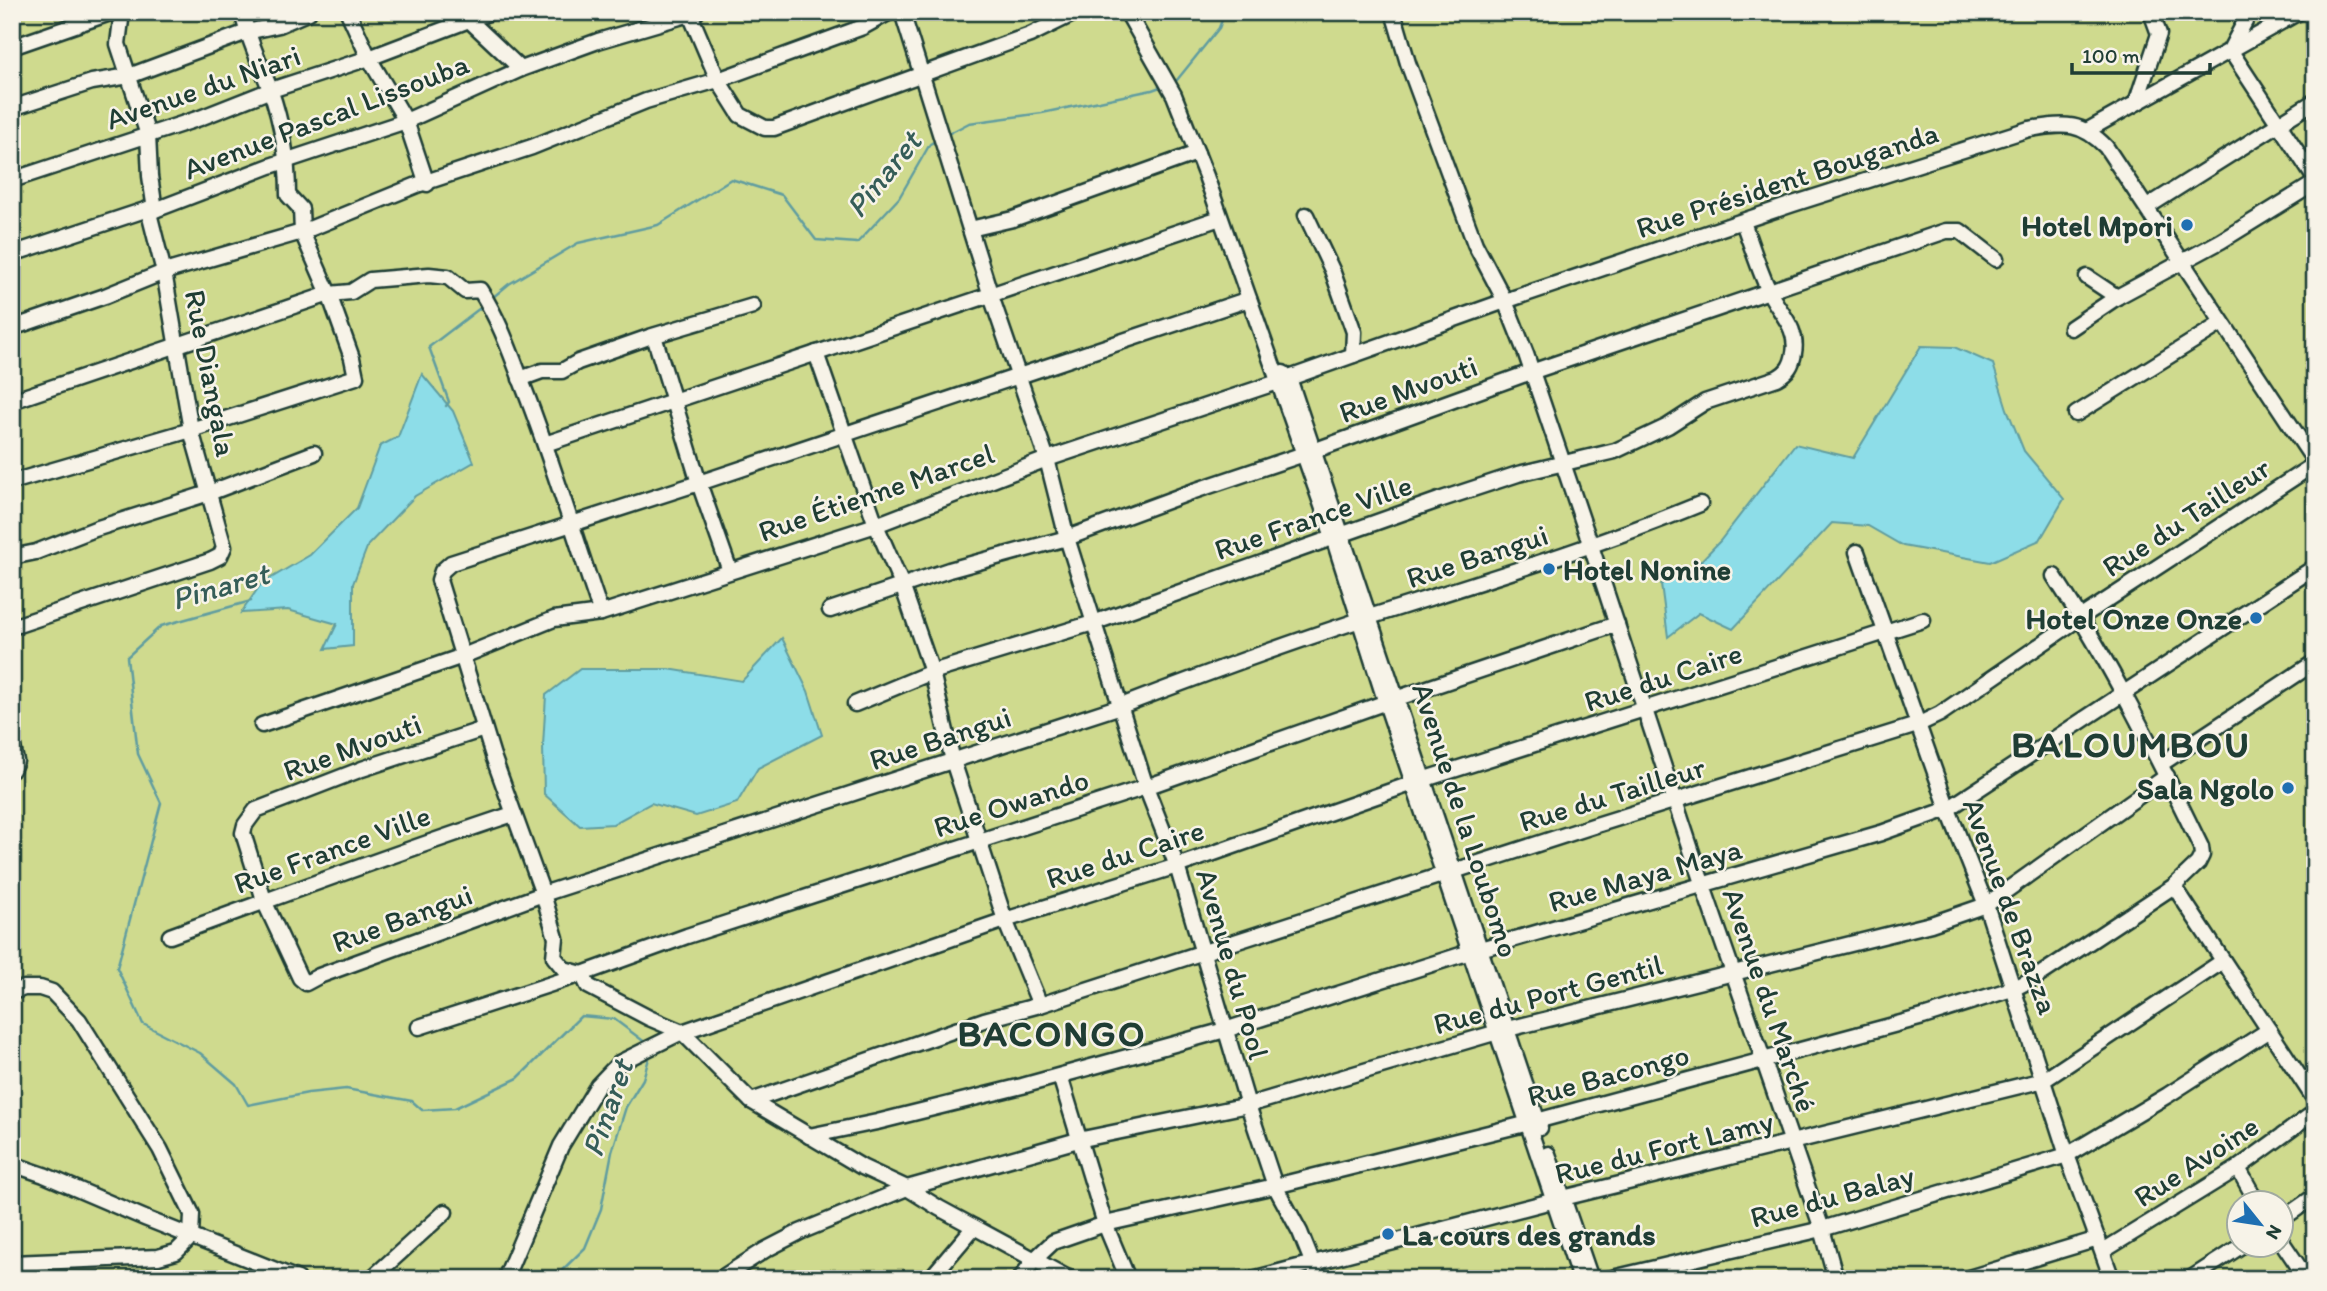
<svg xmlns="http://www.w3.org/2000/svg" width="2327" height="1291" font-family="Itim,sans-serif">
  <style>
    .green { fill: #cfda8e; stroke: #778c61; stroke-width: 2; fill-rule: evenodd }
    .water { fill: #8ddde8; stroke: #619da0; stroke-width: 2 }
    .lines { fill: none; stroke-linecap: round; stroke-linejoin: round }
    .stream { stroke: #619da0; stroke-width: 2.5 }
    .minor-casing { stroke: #1f3d34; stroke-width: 19 }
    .minor { stroke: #f7f3e8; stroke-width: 14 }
    .poi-dot { fill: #1f6fb2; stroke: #f7f3e8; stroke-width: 2.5 }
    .labels { text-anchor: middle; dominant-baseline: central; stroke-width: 5; stroke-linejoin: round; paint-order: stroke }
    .street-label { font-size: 30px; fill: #1f3d34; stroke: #f7f3e8 }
    .poi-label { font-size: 30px; font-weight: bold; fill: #1f3d34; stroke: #f7f3e8; text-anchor: end }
    .water-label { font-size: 32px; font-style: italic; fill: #355d58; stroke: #f7f3e8 }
    .district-label { font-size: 37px; font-weight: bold; letter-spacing: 2px; fill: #1f3d34; stroke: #f7f3e8 }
  </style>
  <rect width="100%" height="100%" fill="#f7f3e8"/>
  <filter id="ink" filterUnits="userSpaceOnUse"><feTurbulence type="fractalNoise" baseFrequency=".0143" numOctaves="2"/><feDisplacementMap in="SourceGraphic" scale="14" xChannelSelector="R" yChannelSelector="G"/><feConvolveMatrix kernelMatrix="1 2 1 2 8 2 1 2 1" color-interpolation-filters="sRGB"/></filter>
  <g filter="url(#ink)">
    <path class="green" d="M12 12H2315V1279H12ZM2240 1204H2282V1246H2240Z"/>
    <g class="water">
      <path d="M1921 346 1954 347 1993 364 2007 409 2024 451 2064 499 2040 540 1990 562 1903 546 1868 526 1832 523 1733 629 1699 613 1668 637 1661 584 1691 571 1720 541 1795 444 1853 458Z"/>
      <path d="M422 374 453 411 474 462 415 496 368 545 353 584V646L325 649 337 624 288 610 241 613 261 584 310 555 357 508 380 446 398 437Z"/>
      <path d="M782 638 808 691 822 735 758 768 737 803 696 816 651 803 613 824 580 826 544 794 543 746 546 695 580 669H668L742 681Z"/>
    </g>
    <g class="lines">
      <g class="stream">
        <path d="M1172 82 1177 80 1219 28 1225 12"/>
        <path d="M946 135 969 123 1042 113 1152 90 1163 86"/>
        <path d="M492 298 509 284 578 243 658 225 731 179 782 195 816 240 857 243 899 198 930 144 937 140"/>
        <path d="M446 406 449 402 429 347 484 305"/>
        <path d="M251 601 161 626 127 657 138 754 161 803 117 968 143 1024 200 1053 236 1084 248 1105 308 1093 346 1089 412 1101 422 1110 455 1108 518 1078 581 1016 614 1019 646 1043"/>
        <path d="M553 1279 585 1248 601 1209 612 1152 626 1107 643 1079 650 1055"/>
      </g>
      <defs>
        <g id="minor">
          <path d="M122 12 118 44 148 135 150 176 155 210"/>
          <path d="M348 12 369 58 406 121 427 184"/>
          <path d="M457 12 469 20 521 69"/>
          <path d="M689 12 718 80 740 115 765 128H774L1030 35 1077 12"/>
          <path d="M902 12 990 293 1047 459 1067 538 1146 787 1177 866 1248 1105 1275 1186 1300 1232 1319 1279"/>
          <path d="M1127 12 1174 95 1206 176 1333 537 1386 703 1580 1279"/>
          <path d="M1393 12 1408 63 1475 244 1505 301 1526 354 1591 546 1703 886 1822 1229 1836 1279"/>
          <path d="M2250 12 2230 50 2315 179"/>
          <path d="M12 47 113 12"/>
          <path d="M2136 103 2159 34 2151 12"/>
          <path d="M12 108 92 82 129 76 247 32 279 25 309 12"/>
          <path d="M2088 130 2299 12"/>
          <path d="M12 180 200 118 271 90 369 58 490 12"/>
          <path d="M2147 207 2315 101"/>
          <path d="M1306 215 1332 270 1354 332 1353 355"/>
          <path d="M970 229 1013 219 1197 153"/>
          <path d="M12 254 148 209 155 210 270 166 406 121 521 69 598 41 697 12"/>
          <path d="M2087 277 2117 297"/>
          <path d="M12 328 105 296 164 272 302 232 417 185 532 147 646 101 718 80 808 47 863 27 890 12"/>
          <path d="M2071 328 2117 297 2221 241 2315 183"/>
          <path d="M654 336 699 483 730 571"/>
          <path d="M816 353 876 525 902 585 932 672 953 761 1005 920 1040 1005"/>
          <path d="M1283 373 1289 378 1540 1128"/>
          <path d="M520 379 542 371H562L578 362 649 337 753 306"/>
          <path d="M12 401 329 294 351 292 370 280 429 275 448 277 465 291 480 290C500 321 511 354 524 388 553 462 575 538 601 613"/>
          <path d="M2076 414 2222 323"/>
          <path d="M545 444 1220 218"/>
          <path d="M12 482 191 430 356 377 352 358 329 294 302 232 301 209 288 195C288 159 282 123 270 89 260 63 248 39 242 12"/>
          <path d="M1857 552 1948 809 1986 905 2067 1155 2112 1279"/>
          <path d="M12 557 36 552 95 529 209 493 314 453"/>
          <path d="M830 610 949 570 1067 538 1194 491 1313 451 1531 372 1946 231H1960L1996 259"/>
          <path d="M12 627 210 561 220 556 224 547 191 430 164 272 148 209"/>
          <path d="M855 704 932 672 1093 623 1439 500 1518 474 1615 451 1668 426 1705 402 1777 378C1788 372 1792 365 1794 353 1799 327 1777 311 1768 289 1758 267 1751 244 1743 222"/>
          <path d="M262 725 463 656 554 619 601 613 876 525 1047 459 1278 382 1505 301 1793 204 2029 129C2064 124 2080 120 2106 147L2315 462"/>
          <path d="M484 729 362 769 256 810 245 825 243 833 265 903 300 978 306 983 319 976 543 894 1121 706C1199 676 1278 647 1357 621 1472 584 1588 550 1700 504"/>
          <path d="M12 742 16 761 12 770"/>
          <path d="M2161 764 2315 662"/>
          <path d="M2174 886 2315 1100"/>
          <path d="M170 936C284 894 398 852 513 814"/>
          <path d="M12 992 24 988H40L52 992 79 1020 160 1149 192 1214 191 1237 176 1252 158 1257 12 1263"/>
          <path d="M419 1027 582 974 687 936 1146 787 1398 698 1617 624"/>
          <path d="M1060 1076 1105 1224 1128 1279"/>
          <path d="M751 1101 984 1020 1040 1005 1593 826 1917 725 1940 714 2081 617 2315 464"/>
          <path d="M809 1136 877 1122 1022 1086 1225 1030 1470 952 1881 833 1948 809 2315 567"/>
          <path d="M1548 1154 1591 1279"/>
          <path d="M12 1164 44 1175 147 1219 298 1279"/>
          <path d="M2238 1168 2258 1204"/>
          <path d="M2282 1219 2315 1196"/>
          <path d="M2282 1242 2307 1279"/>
          <path d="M2103 1251 2238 1168 2315 1112"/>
          <path d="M371 1279 445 1212"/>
          <path d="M505 1279 561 1146 598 1085 619 1063 682 1032 1005 920 1177 866 1425 779 1923 620"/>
          <path d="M720 1279 765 1250 800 1232 907 1188 1078 1140 1248 1105 1508 1029 1931 924 1986 905 2167 776"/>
          <path d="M930 1279 974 1227"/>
          <path d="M1020 1279 1035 1259 1053 1242 1105 1224 1275 1186 1529 1123 1923 1017 2015 988 2038 976 2174 886 2198 863 2202 855 2201 847C2156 754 2110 662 2054 576"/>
          <path d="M1070 1279 939 1208 907 1188 862 1167 751 1101 682 1032 649 1018 588 986 582 974 564 969 554 957 556 938 543 894 493 756 439 580 442 571 451 563 699 483 1249 299"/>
          <path d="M1252 1279 1563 1198 2044 1080 2223 961"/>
          <path d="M1608 1279 1822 1229 2067 1155 2168 1095 2269 1030"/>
          <path d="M1965 1279 2098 1239"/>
          <path d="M2190 1279 2241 1246"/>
        </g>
      </defs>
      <use href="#minor" class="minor-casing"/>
      <use href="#minor" class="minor"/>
    </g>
  </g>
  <g class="poi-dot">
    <circle cx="2187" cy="225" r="7"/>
    <circle cx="1549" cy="569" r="7"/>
    <circle cx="2256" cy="618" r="7"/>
    <circle cx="2288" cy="788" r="7"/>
    <circle cx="1388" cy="1234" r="7"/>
  </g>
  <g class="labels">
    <g class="street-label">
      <text transform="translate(203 87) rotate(-19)">Avenue du Niari</text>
      <text transform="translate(326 116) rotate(-21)">Avenue Pascal Lissouba</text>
      <text transform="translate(1787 180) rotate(-18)">Rue Président Bouganda</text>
      <text transform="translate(211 373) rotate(79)">Rue Diangala</text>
      <text transform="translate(1408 389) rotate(-20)">Rue Mvouti</text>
      <text transform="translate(876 492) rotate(-19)">Rue Étienne Marcel</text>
      <text transform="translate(1313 517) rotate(-19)">Rue France Ville</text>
      <text transform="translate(2186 517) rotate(-33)">Rue du Tailleur</text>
      <text transform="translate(1477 556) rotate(-18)">Rue Bangui</text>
      <text transform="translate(1663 677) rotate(-18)">Rue du Caire</text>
      <text transform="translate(940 738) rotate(-18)">Rue Bangui</text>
      <text transform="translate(352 747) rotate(-20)">Rue Mvouti</text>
      <text transform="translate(1612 794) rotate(-17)">Rue du Tailleur</text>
      <text transform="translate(1011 803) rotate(-18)">Rue Owando</text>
      <text transform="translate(1466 820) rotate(72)">Avenue de la Loubomo</text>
      <text transform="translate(332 849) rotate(-20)">Rue France Ville</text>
      <text transform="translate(1125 854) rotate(-18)">Rue du Caire</text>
      <text transform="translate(1645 875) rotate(-16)">Rue Maya Maya</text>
      <text transform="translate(2011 906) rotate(70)">Avenue de Brazza</text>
      <text transform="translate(402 918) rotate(-20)">Rue Bangui</text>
      <text transform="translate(1233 964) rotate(74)">Avenue du Pool</text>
      <text transform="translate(1548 994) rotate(-15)">Rue du Port Gentil</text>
      <text transform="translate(1770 1000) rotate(71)">Avenue du Marché</text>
      <text transform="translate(1608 1075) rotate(-15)">Rue Bacongo</text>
      <text transform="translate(1664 1147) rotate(-14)">Rue du Fort Lamy</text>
      <text transform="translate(2196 1161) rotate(-33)">Rue Avoine</text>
      <text transform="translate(1832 1196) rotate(-15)">Rue du Balay</text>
    </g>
    <g class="poi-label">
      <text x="2173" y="225">Hotel Mpori</text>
      <text x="1563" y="569" text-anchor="start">Hotel Nonine</text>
      <text x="2242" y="618">Hotel Onze Onze</text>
      <text x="2274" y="788">Sala Ngolo</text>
      <text x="1402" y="1234" text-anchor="start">La cours des grands</text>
    </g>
    <g class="water-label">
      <text transform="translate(883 174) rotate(-51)">Pinaret</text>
      <text transform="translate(220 586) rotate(-16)">Pinaret</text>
      <text transform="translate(607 1108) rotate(-71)">Pinaret</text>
    </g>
    <g class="district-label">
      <text x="2131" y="744">BALOUMBOU</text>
      <text x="1052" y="1033">BACONGO</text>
    </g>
  </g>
  <rect width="2327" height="1291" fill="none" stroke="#f7f3e8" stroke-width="42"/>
  <rect x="21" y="21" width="2285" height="1249" fill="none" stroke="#1f3d34" stroke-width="2.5" filter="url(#ink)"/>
  <g transform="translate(2260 1224) rotate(120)"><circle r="33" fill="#f7f3e8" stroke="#a1aaa0" stroke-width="2"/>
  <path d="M0-5L12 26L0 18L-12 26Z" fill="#1f6fb2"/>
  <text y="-10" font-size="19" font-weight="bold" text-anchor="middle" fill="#1f3d34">N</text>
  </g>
  <path d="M2072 63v10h138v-10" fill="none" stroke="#1f3d34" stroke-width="3.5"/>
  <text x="2082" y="63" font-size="21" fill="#1f3d34" stroke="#f7f3e8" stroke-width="5" paint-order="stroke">100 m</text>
</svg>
